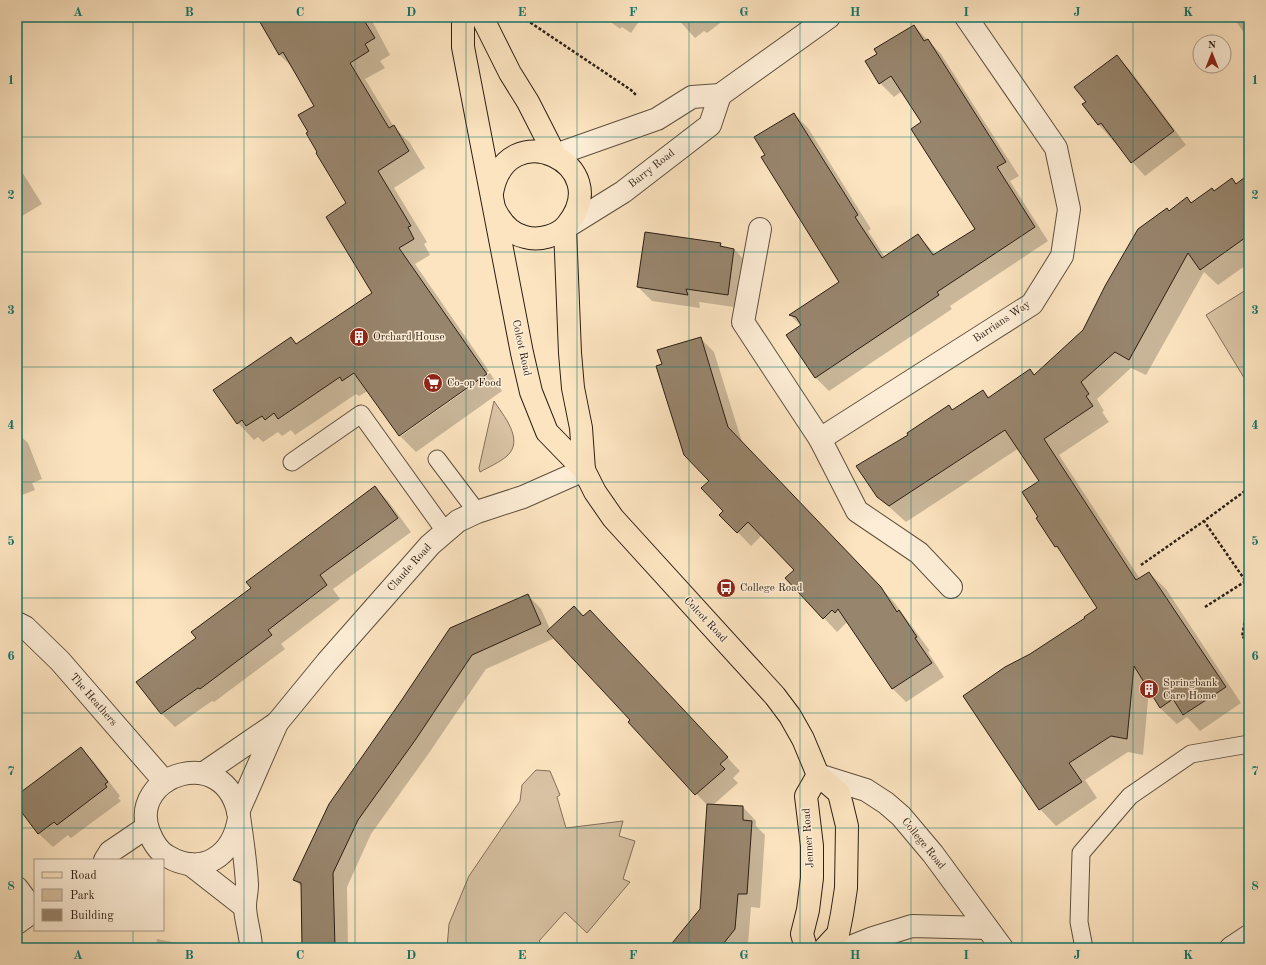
<svg xmlns="http://www.w3.org/2000/svg" width="1266" height="965" font-family="'Old Standard TT',serif">
  <style>
    .green { fill: #d8c2a3; stroke: #82705b }
    .shadow { fill: #0003 }
    .building { fill: #98856d; stroke: #2b1e13 }
    .lines { fill: none; stroke-linecap: round; stroke-linejoin: round }
    .service-casing { stroke: #5f503e; stroke-width: 19 }
    .minor-casing { stroke: #5f503e; stroke-width: 24 }
    .tertiary-casing { stroke: #5f503e; stroke-width: 24 }
    .primary-casing { stroke: #2b1e13; stroke-width: 24 }
    .path { stroke: #2b1e13; stroke-width: 2.5; stroke-dasharray: 3 2; stroke-linecap: butt }
    .service { stroke: #fdedd6; stroke-width: 17 }
    .minor { stroke: #fdedd6; stroke-width: 22 }
    .tertiary { stroke: #fdedd6; stroke-width: 22 }
    .primary { stroke: #fce4c0; stroke-width: 22 }
    .grid { fill: none; stroke: #0f766e; stroke-width: 1; stroke-opacity: 0.55 }
    .labels { text-anchor: middle; dominant-baseline: central; stroke-width: 3; stroke-linejoin: round; paint-order: stroke }
    .street-label { font-size: 11px; fill: #2b1e13; stroke: #fdedd6 }
    .poi-label { font-size: 11px; fill: #2b1e13; stroke: #fdedd6; text-anchor: start }
    .neatline { fill: none; stroke: #0f766e; stroke-width: 1.5 }
    .grid-label { font-size: 13px; text-anchor: middle; font-weight: bold; fill: #0f766e }
  </style>
  <rect width="100%" height="100%" fill="#fce4c0"/>
  <filter id="stains"><feTurbulence type="fractalNoise" baseFrequency=".005" numOctaves="4"/><feColorMatrix values="0 0 0 0 .2 0 0 0 0 .09 0 0 0 0 .02 0 0 0 .5 -.17"/></filter>
  <radialGradient id="worn" r=".72"><stop offset=".6" stop-color="#630" stop-opacity="0"/><stop offset="1" stop-color="#630" stop-opacity=".3"/></radialGradient>
  <g class="green">
    <path d="M1249 288V386L1206 315Z"/>
    <path d="M494 401C503 415 525 440 507 456 500 462 489 467 480 472L479 468Z"/>
    <path d="M536 770 550 771 560 795 557 797 566 828 623 821 619 836 635 841 623 879 630 882 587 933 565 912 539 941 547 948H447L449 924 469 876 520 801 522 785Z"/>
  </g>
  <g class="shadow">
    <path d="M258 17H370L390 55 380 61 385 68 365 79 394 127 410 143 425 168 394 188 427 242 424 244 430 255 415 264 489 371 401 433V436L490 373 502 391 416 452 400 436 368 391 359 396 356 394 295 435 291 430 282 436 278 432 263 442 258 437 254 440 238 423 291 338 297 344 373 293 347 203 309 132 316 106 294 69 279 54Z"/>
    <path d="M604 17H642L631 33 622 27 620 29Z"/>
    <path d="M676 17H728L707 33 704 31 695 38Z"/>
    <path d="M1233 17H1249V40Z"/>
    <path d="M914 26 941 54 1019 176 1010 181 1048 241 950 306 952 309 829 391 815 377 801 326 791 316 840 282 766 155 794 114 808 128 871 229 868 231 885 257 918 235 936 255 976 230 922 123 902 91 894 97 880 83 878 54Z"/>
    <path d="M1117 57 1130 70 1186 145 1145 176 1099 125 1084 104 1087 102Z"/>
    <path d="M17 166 22 172 42 204 17 219Z"/>
    <path d="M1249 176V263L1218 285 1204 272 1146 375 1131 368 1097 399 1104 411 1102 412 1109 422 1059 455 1140 579 1149 573 1166 589 1241 703 1200 731 1187 717 1177 724 1160 708 1149 689 1143 755 1128 752 1085 780 1097 798 1056 826 1040 809 1031 655 1087 618 1099 608 1064 555 1056 547 1039 517 1041 481 1019 448 906 522 877 496 909 435 949 406 953 410 983 391 990 398 1030 370 1035 375 1084 330 1170 212 1187 199 1192 203 1214 192 1231 179 1237 184Z"/>
    <path d="M720 244 724 248 734 249 747 263 741 308 699 302 700 308 652 301 638 287Z"/>
    <path d="M700 338 714 352 742 442 894 602 930 651 928 652 944 677 906 702 893 689 850 625 846 623 837 632 824 618 795 570 762 535 751 546 721 515 724 511 710 481 663 365Z"/>
    <path d="M17 433 28 443 42 479 32 483 35 490 17 497Z"/>
    <path d="M375 488 388 501 411 532 333 589 340 599 281 644 285 649 214 702 212 701 175 727 162 714 138 682 197 638 252 588Z"/>
    <path d="M528 595 541 609 550 629 574 607 584 617 590 611 740 771 733 778 738 783 713 805 743 807 756 821V826L765 835 760 908 751 907 748 943 744 948H668L701 910 708 806 629 722 631 720 555 638 486 669 429 753 371 834 347 887 348 948H304L302 887 295 880 329 804Z"/>
    <path d="M81 748 94 762 120 796 118 798 121 801 71 838 68 835 53 847 39 834 17 805V797Z"/>
    <path d="M157 939 202 948H156Z"/>
    <path d="M106 945 121 948H105Z"/>
  </g>
  <g class="building">
    <path d="M257 17H362L375 38 365 44 369 51 350 63 389 128 394 125 409 151 378 171 411 226 408 227 414 239 399 248 487 374 399 436 354 373 342 381 340 377 278 419 274 413 265 420 262 416 246 426 242 420 237 424 213 390 291 337 296 344 372 293 326 217 346 203 316 153 317 152 306 133 308 132 298 115 314 106 283 52 279 55Z"/>
    <path d="M914 25 924 41 928 39 1006 162 997 167 1035 227 937 292 939 295 815 378 786 335 801 325 796 317 789 315 839 282 761 157 765 155 754 137 794 113 858 215 855 217 882 258 918 234 933 255 975 229 911 129 921 122 891 76 879 84 865 61 877 54 874 49Z"/>
    <path d="M1117 55 1174 131 1131 163 1101 123 1098 125 1082 104 1086 102 1074 87Z"/>
    <path d="M1249 174V235L1200 270 1188 253 1129 360 1115 352 1081 382 1089 394 1086 396 1093 406 1044 439 1136 580 1149 572 1226 687 1183 715 1173 699 1160 708 1134 666 1127 739 1111 736 1069 763 1082 782 1039 810 963 696 1005 667 1030 654 1085 618 1084 617 1097 608 1057 546 1055 547 1036 518 1038 517 1022 492 1039 481 1005 430 889 506 877 497 856 466 908 435 907 433 949 405 952 410 983 390 988 398 1030 369 1034 375 1083 330 1105 286 1138 229 1167 208 1169 211 1187 197 1191 203 1212 188 1214 191 1232 178 1236 184Z"/>
    <path d="M645 232 721 243 720 246 734 249 728 295 686 289 688 295 637 287Z"/>
    <path d="M701 337 728 427 881 587 897 612 899 610 917 637 915 638 932 663 892 689 838 609 835 613 832 610 823 619 785 578 794 570 748 522 737 533 719 515 723 511 701 488 709 481 684 455 656 366 662 364 657 350Z"/>
    <path d="M375 486 398 518 320 575 327 585 268 630 272 635 200 689 198 688 161 714 136 682 196 638 191 632 251 588 246 582Z"/>
    <path d="M528 594 541 624 472 655 416 739 358 820 333 873 335 948H302L301 883 293 880 329 804 401 701 450 628Z"/>
    <path d="M574 606 583 616 590 610 728 757 720 764 725 769 695 795 628 722 630 720 547 631Z"/>
    <path d="M81 747 108 782 105 784 107 787 57 825 54 822 38 834 17 806V795Z"/>
    <path d="M707 804 743 806V820L752 821 747 894H738L735 929 720 948H668L700 909Z"/>
  </g>
  <g class="lines">
    <defs>
      <g id="service">
        <path d="M437 459 477 512"/>
        <path d="M292 462 361 414 445 531"/>
        <path d="M1084 948 1079 922 1081 853 1130 796 1191 754 1249 744"/>
      </g>
      <g id="minor">
        <path d="M760 229 743 322 820 439 857 511 919 553 951 587"/>
        <path d="M820 439 1032 304 1062 256 1069 209 1056 148 966 17"/>
        <path d="M17 623 25 627 60 661 165 782"/>
        <path d="M204 773 277 723"/>
        <path d="M818 775 866 790 886 803 901 816 933 854 1002 948"/>
        <path d="M238 812 277 723 327 662 430 545 458 521 477 512 523 497 584 470"/>
        <path d="M239 818C233 856 202 877 167 856 158 851 153 842 149 832 127 775 226 741 239 816 242 838 246 863 247 885 247 892 245 899 245 906 245 920 251 934 251 948"/>
        <path d="M105 860 110 852 147 827"/>
        <path d="M190 864 245 907"/>
        <path d="M17 888 34 911"/>
        <path d="M17 923 35 910"/>
        <path d="M848 948 873 938 912 926 987 928"/>
        <path d="M1231 948 1249 936"/>
      </g>
      <g id="tertiary">
        <path d="M555 155 657 119 692 97 720 95 829 17"/>
        <path d="M565 228 623 192 710 125 720 95"/>
      </g>
      <g id="primary">
        <path d="M463 17V47L522 353 531 392 547 432 584 470 595 492 613 518 775 696 790 716 803 739 818 775 839 793 847 826 846 888 842 914 838 934 825 948"/>
        <path d="M482 17 510 73 528 102 555 155"/>
        <path d="M492 193C506 112 617 164 567 225 558 236 539 241 525 237 510 234 501 222 495 210"/>
        <path d="M565 228 570 353 573 388 581 428 584 470"/>
        <path d="M806 948 802 934 808 910 812 878V846L806 796 818 775"/>
      </g>
    </defs>
    <use href="#service" class="service-casing"/>
    <use href="#minor" class="minor-casing"/>
    <use href="#tertiary" class="tertiary-casing"/>
    <use href="#primary" class="primary-casing"/>
    <g class="path">
      <path d="M522 17 631 90 637 96"/>
      <path d="M1249 488 1204 521 1249 586"/>
      <path d="M1141 565 1204 521"/>
      <path d="M1249 598 1242 637 1249 639"/>
      <path d="M1205 607 1249 579"/>
    </g>
    <use href="#service" class="service"/>
    <use href="#minor" class="minor"/>
    <use href="#tertiary" class="tertiary"/>
    <use href="#primary" class="primary"/>
  </g>
  <path class="grid" d="M133 17V860M244 17V948M355 17V948M466 17V948M577 17V948M689 17V948M800 17V948M911 17V948M1022 17V948M1133 17V948M17 137H1249M17 252H1249M17 367H1249M17 482H1249M17 598H1249M17 713H1249M17 828H1249M133 930V948"/>
  <defs>
    <symbol id="building-disc" viewBox="-11 -11 22 22"><circle r="9.5" fill="#8f2418" stroke="#fdedd6"/><path d="M-4-6H4V6H1V3H-1V6H-4ZM-2.5-4.3h1.7v1.8h-1.7ZM.8-4.3h1.7v1.8H.8ZM-2.5-1h1.7V.8h-1.7ZM.8-1h1.7V.8H.8Z" fill="#fff"/></symbol>
    <symbol id="supermarket-disc" viewBox="-11 -11 22 22"><circle r="9.5" fill="#8f2418" stroke="#fdedd6"/><path d="M-6-5.5h2.5l.6 2H6L4.5 2H-2.5L-4.4-4H-6ZM-1.5 3.2a1.3 1.3 0 1 0 .1 0ZM3 3.2a1.3 1.3 0 1 0 .1 0Z" fill="#fff"/></symbol>
    <symbol id="bus-disc" viewBox="-11 -11 22 22"><circle r="9.5" fill="#8f2418" stroke="#fdedd6"/><path d="M-5-6H5V4H4V6H2V4H-2V6H-4V4H-5ZM-3.5-4V0h7V-4ZM-3.5 1.2v1.5H-2V1.2ZM2 1.2v1.5H3.5V1.2Z" fill="#fff"/></symbol>
  </defs>
  <g fill-rule="evenodd">
    <use href="#building-disc" x="348" y="326" width="22" height="22"/>
    <use href="#supermarket-disc" x="422" y="372" width="22" height="22"/>
    <use href="#bus-disc" x="715" y="577" width="22" height="22"/>
    <use href="#building-disc" x="1138" y="678" width="22" height="22"/>
  </g>
  <g class="labels">
    <g class="street-label">
      <text transform="translate(652 169) rotate(-38)">Barry Road</text>
      <text transform="translate(1002 322) rotate(-34)">Barrians Way</text>
      <text transform="translate(521 348) rotate(78)">Colcot Road</text>
      <text transform="translate(410 568) rotate(-48)">Claude Road</text>
      <text transform="translate(705 620) rotate(47)">Colcot Road</text>
      <text transform="translate(93 700) rotate(49)">The Heathers</text>
      <text transform="translate(809 838) rotate(-94)">Jenner Road</text>
      <text transform="translate(923 844) rotate(51)">College Road</text>
    </g>
    <g class="poi-label">
      <text x="373" y="337">Orchard House</text>
      <text x="447" y="383">Co-op Food</text>
      <text x="740" y="588">College Road</text>
      <text x="1163" y="683">Springbank<tspan x="1163" dy="13">Care Home</tspan></text>
    </g>
  </g>
  <rect width="1266" height="965" fill="none" stroke="#fce4c0" stroke-width="44"/>
  <rect x="34" y="859" width="130" height="72" fill="#fdedd6" stroke="#a99a88"/>
  <rect x="42" y="872" width="20" height="6" fill="#fce4c0" stroke="#a99a88"/>
  <text x="70" y="879" font-size="12" fill="#2b1e13">Road</text>
  <rect x="42" y="889" width="20" height="12" fill="#d8c2a3" stroke="#a99a88"/>
  <text x="70" y="899" font-size="12" fill="#2b1e13">Park</text>
  <rect x="42" y="909" width="20" height="12" fill="#98856d" stroke="#a99a88"/>
  <text x="70" y="919" font-size="12" fill="#2b1e13">Building</text>
  <g transform="translate(1212 54)"><circle r="19" fill="#fdedd6" stroke="#a99a88"/>
  <path d="M0-3L7 15L0 10L-7 15Z" fill="#8f2418"/>
  <text y="-6" font-size="11" font-weight="bold" text-anchor="middle" fill="#2b1e13">N</text>
  </g>
  <rect x="22" y="22" width="1222" height="921" class="neatline"/>
  <g class="grid-label">
    <text x="78" y="16">A</text>
    <text x="189" y="16">B</text>
    <text x="300" y="16">C</text>
    <text x="411" y="16">D</text>
    <text x="522" y="16">E</text>
    <text x="633" y="16">F</text>
    <text x="744" y="16">G</text>
    <text x="855" y="16">H</text>
    <text x="966" y="16">I</text>
    <text x="1077" y="16">J</text>
    <text x="1188" y="16">K</text>
    <text x="11" y="84">1</text>
    <text x="1255" y="84">1</text>
    <text x="11" y="199">2</text>
    <text x="1255" y="199">2</text>
    <text x="11" y="314">3</text>
    <text x="1255" y="314">3</text>
    <text x="11" y="429">4</text>
    <text x="1255" y="429">4</text>
    <text x="11" y="545">5</text>
    <text x="1255" y="545">5</text>
    <text x="11" y="660">6</text>
    <text x="1255" y="660">6</text>
    <text x="11" y="775">7</text>
    <text x="1255" y="775">7</text>
    <text x="11" y="890">8</text>
    <text x="1255" y="890">8</text>
    <text x="78" y="959">A</text>
    <text x="189" y="959">B</text>
    <text x="300" y="959">C</text>
    <text x="411" y="959">D</text>
    <text x="522" y="959">E</text>
    <text x="633" y="959">F</text>
    <text x="744" y="959">G</text>
    <text x="855" y="959">H</text>
    <text x="966" y="959">I</text>
    <text x="1077" y="959">J</text>
    <text x="1188" y="959">K</text>
  </g>
  <rect width="100%" height="100%" filter="url(#stains)"/>
  <rect width="100%" height="100%" fill="url(#worn)"/>
</svg>
